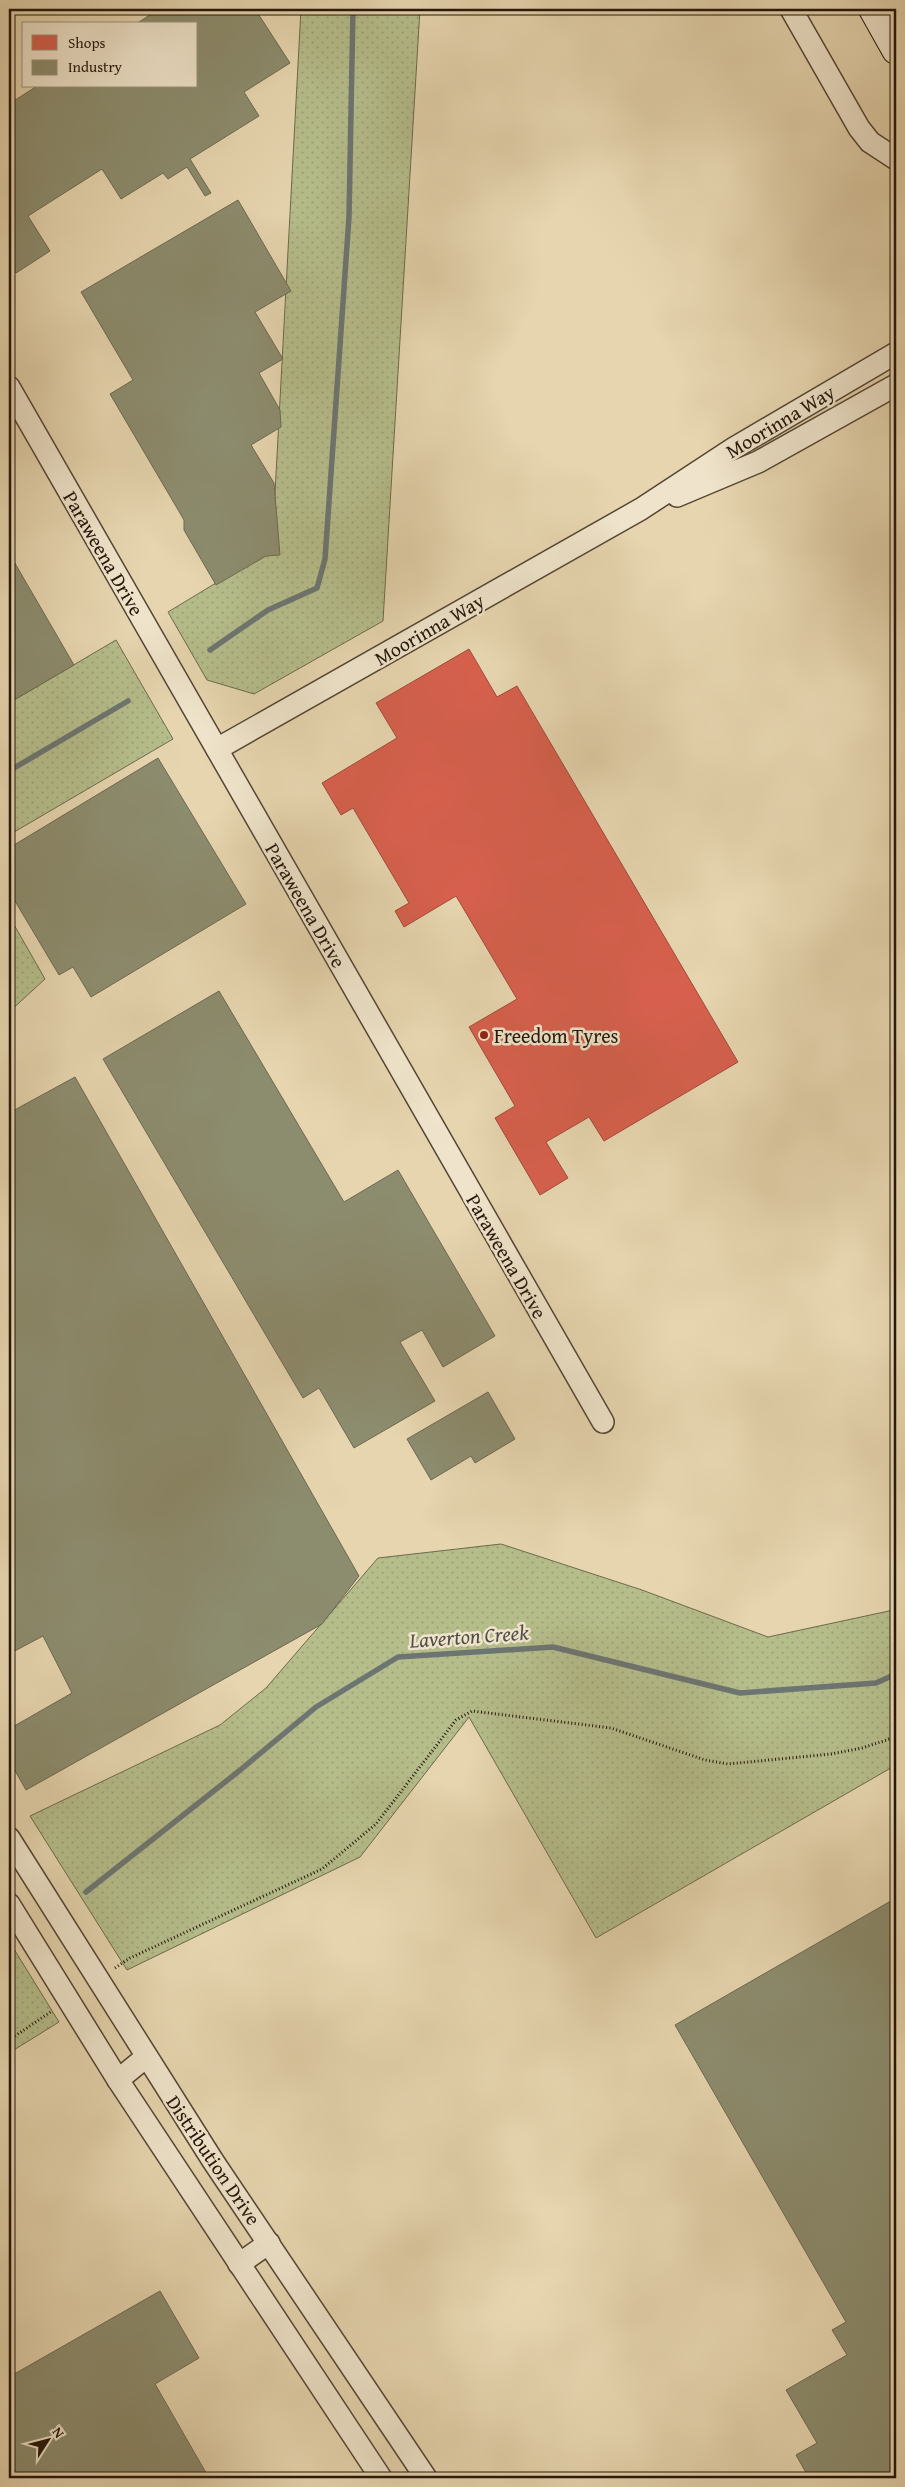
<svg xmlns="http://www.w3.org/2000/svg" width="905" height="2487" font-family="'Gentium Book Plus',serif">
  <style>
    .park { fill: url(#park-dots); stroke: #6d6a4b }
    .shops { fill: #d6604d; stroke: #a14a39 }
    .industry { fill: #8c8c6e; stroke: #6d6950 }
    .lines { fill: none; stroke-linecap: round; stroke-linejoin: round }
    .stream { stroke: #6d7572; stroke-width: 5.5 }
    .street-casing { stroke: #554634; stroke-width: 24 }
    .secondary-casing { stroke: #25160b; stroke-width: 30 }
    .path { stroke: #25160b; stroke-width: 3; stroke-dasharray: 1 2.5; stroke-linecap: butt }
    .street { stroke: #efe4cb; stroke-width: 21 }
    .secondary { stroke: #efe4cb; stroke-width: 28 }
    .poi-dot { fill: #8f2418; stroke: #efe4cb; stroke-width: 2 }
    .labels { text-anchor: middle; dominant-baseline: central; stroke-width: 5; stroke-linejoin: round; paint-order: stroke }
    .street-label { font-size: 20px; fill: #25160b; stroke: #efe4cb }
    .poi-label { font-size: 20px; fill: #25160b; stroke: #efe4cb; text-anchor: start }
    .water-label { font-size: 21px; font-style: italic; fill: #4f4e47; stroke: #efe4cb }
  </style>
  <defs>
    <pattern id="park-dots" width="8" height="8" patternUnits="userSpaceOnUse" patternTransform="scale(1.25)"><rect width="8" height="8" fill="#b5bd8b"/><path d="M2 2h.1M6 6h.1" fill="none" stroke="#9ca277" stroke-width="1.8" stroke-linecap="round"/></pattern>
  </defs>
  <rect width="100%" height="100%" fill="#e6d5af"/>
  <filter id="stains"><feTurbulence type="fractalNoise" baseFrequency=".004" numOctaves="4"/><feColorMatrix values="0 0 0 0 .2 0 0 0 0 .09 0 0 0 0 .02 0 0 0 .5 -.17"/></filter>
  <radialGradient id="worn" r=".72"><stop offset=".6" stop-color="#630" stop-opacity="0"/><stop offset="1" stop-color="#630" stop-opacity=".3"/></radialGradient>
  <g class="park">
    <path d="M301 9H420L383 621 254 694 207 680 168 612 272 549Z"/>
    <path d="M116 640 173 739 9 835V703Z"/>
    <path d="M9 916 45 979 9 1012Z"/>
    <path d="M501 1544 642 1590 768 1637 889 1611 896 1606V1765L596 1938 469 1717 360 1857 127 1970 30 1816 220 1725 266 1688 378 1558Z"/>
    <path d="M9 1941 59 2022 9 2053Z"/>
  </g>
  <path class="shops" d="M469 649 497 697 517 686 738 1062 604 1141 589 1117 546 1142 568 1178 540 1195 495 1118 515 1106 469 1027 517 999 456 896 404 927 395 911 409 903 353 808 341 815 322 783 397 738 376 703Z"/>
  <g class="industry">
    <path d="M159 9H255L290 63 244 92 259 116 190 159 211 193 205 196 187 167 168 179 163 173 121 199 102 169 28 216 50 251 16 273 9 262V104L37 86H196V24H136Z"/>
    <path d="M238 200 291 291 255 312 283 359 259 373 280 410 281 427 251 445 274 483 280 555 266 556 216 585 184 530V520L110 394 133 380 81 292Z"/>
    <path d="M9 553 74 665 9 703Z"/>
    <path d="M158 758 246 904 91 997 73 967 59 975 9 891V848Z"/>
    <path d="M219 991 344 1202 398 1170 495 1336 443 1367 422 1330 400 1342 435 1401 354 1448 319 1388 303 1398 103 1059Z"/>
    <path d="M75 1077 359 1576 322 1624 26 1790 9 1760V1729L72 1693 43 1636 9 1654V1113Z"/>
    <path d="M488 1392 515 1439 475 1463 471 1456 431 1480 407 1439Z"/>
    <path d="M896 1898V2478H809L796 2455 817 2443 786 2390 847 2355 832 2330 846 2322 675 2025Z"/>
    <path d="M160 2291 199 2358 155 2384 209 2478H9V2377Z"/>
  </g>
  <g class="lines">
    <g class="stream">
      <path d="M210 650 268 610 317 588 325 559 349 217 353 9"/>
      <path d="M9 771 128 701"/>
      <path d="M86 1892 239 1771 316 1707 398 1657 553 1647 740 1693 876 1683 896 1674"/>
    </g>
    <defs>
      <g id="street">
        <path d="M791 9 859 128 870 142 896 159"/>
        <path d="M9 387 603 1422"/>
        <path d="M677 496 758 462 896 385"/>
        <path d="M217 749 641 509 734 448 896 353"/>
        <path d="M9 1838 213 2161 426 2478"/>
        <path d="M9 1904 118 2080 381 2478"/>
        <path d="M118 2080 146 2057"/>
        <path d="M239 2264 269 2243"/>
      </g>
      <path id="secondary" d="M873 9 896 50"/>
    </defs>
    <use href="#street" class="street-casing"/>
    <use href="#secondary" class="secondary-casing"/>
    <g class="path">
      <path d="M115 1968 130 1958 322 1869 376 1824 456 1720 472 1711 611 1728 705 1760 728 1764 831 1754 862 1748 896 1737"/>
      <path d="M9 2040 52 2011"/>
    </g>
    <use href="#street" class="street"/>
    <use href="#secondary" class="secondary"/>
  </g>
  <circle class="poi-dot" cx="484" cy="1035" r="5"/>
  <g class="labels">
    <g class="street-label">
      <text transform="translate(780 421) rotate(-31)">Moorinna Way</text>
      <text transform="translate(104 553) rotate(60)">Paraweena Drive</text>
      <text transform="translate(429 629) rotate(-30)">Moorinna Way</text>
      <text transform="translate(306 905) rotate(60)">Paraweena Drive</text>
      <text transform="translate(507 1256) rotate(60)">Paraweena Drive</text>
      <text transform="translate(214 2160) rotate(56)">Distribution Drive</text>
    </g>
    <g class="poi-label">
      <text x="494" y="1035">Freedom Tyres</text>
    </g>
    <g class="water-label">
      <text transform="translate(469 1636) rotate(-4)">Laverton Creek</text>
    </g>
  </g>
  <rect width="905" height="2487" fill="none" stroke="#e6d5af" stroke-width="30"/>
  <rect x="10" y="10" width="885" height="2467" fill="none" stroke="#25160b" stroke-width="2.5"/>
  <rect x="15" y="15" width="875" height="2457" fill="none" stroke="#25160b"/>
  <rect x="22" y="22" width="175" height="65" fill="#efe4cb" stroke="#9e927e"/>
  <rect x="32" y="35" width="25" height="15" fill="#d6604d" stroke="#9e927e"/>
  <text x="68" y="48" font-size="15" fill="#25160b">Shops</text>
  <rect x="32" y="60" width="25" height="15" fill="#8c8c6e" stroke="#9e927e"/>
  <text x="68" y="72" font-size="15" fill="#25160b">Industry</text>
  <g transform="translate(48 2440) rotate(54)" stroke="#efe4cb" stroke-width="4" paint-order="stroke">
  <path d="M0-4L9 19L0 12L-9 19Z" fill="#25160b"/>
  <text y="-8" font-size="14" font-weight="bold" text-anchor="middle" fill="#25160b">N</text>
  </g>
  <rect width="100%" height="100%" filter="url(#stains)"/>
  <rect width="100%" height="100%" fill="url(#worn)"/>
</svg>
